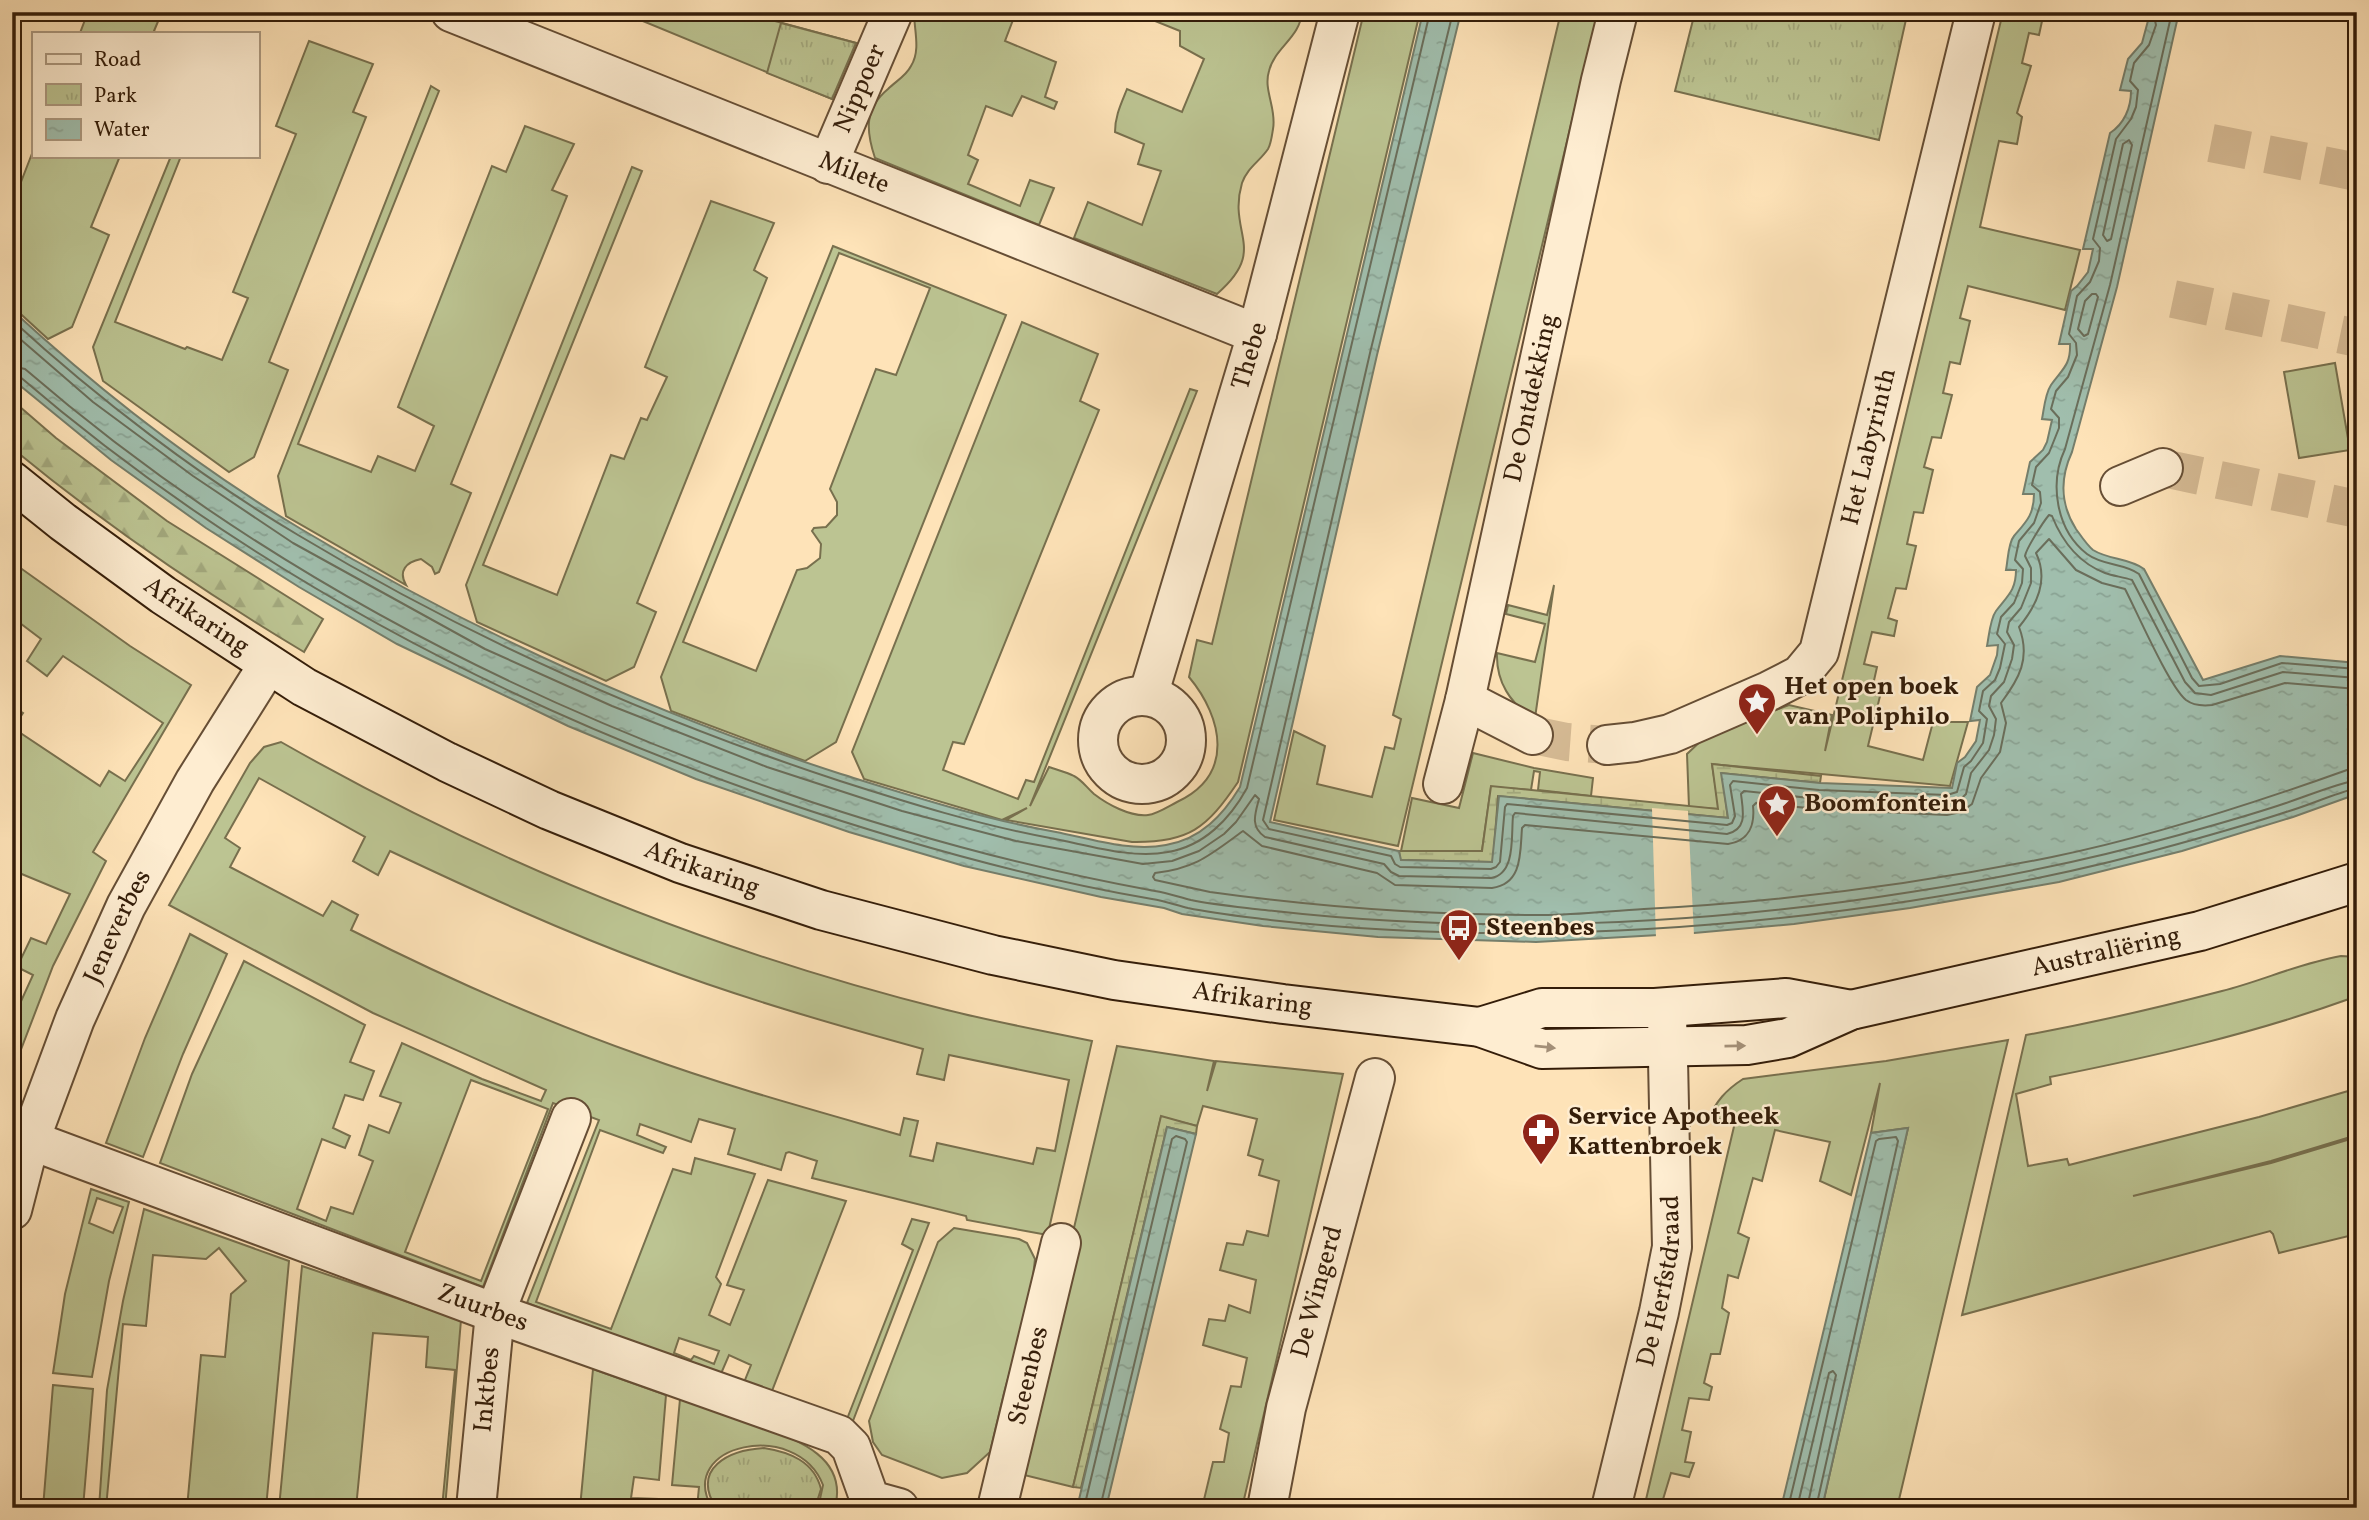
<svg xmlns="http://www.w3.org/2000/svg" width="2369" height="1520" font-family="Vollkorn,serif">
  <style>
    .green { fill: #bcc492; stroke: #78704e; stroke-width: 2; fill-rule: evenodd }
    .forest { fill: url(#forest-firs); stroke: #78704e; stroke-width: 2 }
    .wetland { fill: url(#wetland-marsh); stroke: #78704e; stroke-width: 2 }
    .park { fill: url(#park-tufts); stroke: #78704e; stroke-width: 2 }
    .water { fill: url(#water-ripples); stroke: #757e6b; stroke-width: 2 }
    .pier { fill: #fee3b8 }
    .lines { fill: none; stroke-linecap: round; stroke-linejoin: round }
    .shore { stroke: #6a6e5b; stroke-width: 2 }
    .street-tunnel { stroke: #d6bb95; stroke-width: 38; stroke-dasharray: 38 19; stroke-linecap: butt }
    .street-casing { stroke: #664e35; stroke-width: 42 }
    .secondary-casing { stroke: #341d09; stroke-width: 42 }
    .street { stroke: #feedd1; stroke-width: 38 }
    .secondary { stroke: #feedd1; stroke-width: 38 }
    .oneway { fill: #a38f77 }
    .labels { text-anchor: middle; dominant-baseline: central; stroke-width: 5; stroke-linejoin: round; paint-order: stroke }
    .street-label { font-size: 26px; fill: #341d09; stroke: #feedd1 }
    .poi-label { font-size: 26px; font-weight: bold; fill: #341d09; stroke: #feedd1; text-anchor: start }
  </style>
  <defs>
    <pattern id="forest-firs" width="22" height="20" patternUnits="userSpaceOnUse" patternTransform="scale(1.75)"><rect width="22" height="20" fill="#bcc492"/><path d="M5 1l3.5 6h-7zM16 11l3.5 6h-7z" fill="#a2a87d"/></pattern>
    <pattern id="wetland-marsh" width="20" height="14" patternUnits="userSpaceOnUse" patternTransform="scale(1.75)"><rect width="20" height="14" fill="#bcc492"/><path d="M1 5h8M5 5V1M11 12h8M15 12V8" fill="none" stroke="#a2a87d"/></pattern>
    <pattern id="park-tufts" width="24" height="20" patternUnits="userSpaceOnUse" patternTransform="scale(1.75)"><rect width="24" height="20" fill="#bcc492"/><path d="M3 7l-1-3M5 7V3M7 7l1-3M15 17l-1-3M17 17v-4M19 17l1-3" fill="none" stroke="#a2a87d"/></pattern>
    <pattern id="water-ripples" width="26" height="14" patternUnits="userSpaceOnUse" patternTransform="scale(1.75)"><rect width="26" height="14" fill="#a0bead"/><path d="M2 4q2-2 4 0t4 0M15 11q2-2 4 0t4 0" fill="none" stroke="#8aa394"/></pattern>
  </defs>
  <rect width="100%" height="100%" fill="#fee3b8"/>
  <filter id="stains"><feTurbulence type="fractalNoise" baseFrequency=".00286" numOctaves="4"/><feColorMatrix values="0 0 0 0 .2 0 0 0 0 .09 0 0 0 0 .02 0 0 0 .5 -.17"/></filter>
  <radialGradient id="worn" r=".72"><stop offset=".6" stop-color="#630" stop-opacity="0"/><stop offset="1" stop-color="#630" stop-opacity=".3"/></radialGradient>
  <g class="green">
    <path d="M88 12H162L154 31 157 33H80Z"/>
    <path d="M621 12H742L856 43 832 99Z"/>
    <path d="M914 12H1016L1005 41 1056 62 1045 97 1057 102 1054 109 1022 96 1012 116 986 106 968 155 978 160 968 184 1020 206 1030 180 1054 188 1039 225 875 158C866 131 864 109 888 89 896 81 906 76 911 66 921 50 914 30 914 12Z"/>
    <path d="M1153 12H1302C1300 38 1275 47 1269 71 1263 90 1277 109 1273 129 1272 135 1271 144 1268 149 1260 161 1247 168 1242 183 1227 234 1269 249 1217 294L1074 238 1088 202 1142 225 1161 171 1138 164 1144 144 1115 132C1115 116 1121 104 1127 89L1182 112 1204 59 1180 46V31L1150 19Z"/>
    <path d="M1364 12H1420L1238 782C1207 828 1189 843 1132 842L1006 820 1027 808 1002 820 864 779 852 752 1022 322 1098 354 1080 401 1099 410 964 744 953 742 943 770 1018 799 1026 780 1034 782 1190 389 1197 391 1030 806 1049 767C1057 770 1067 772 1074 776 1082 780 1087 788 1094 794 1107 804 1130 817 1148 815 1157 814 1169 806 1177 802 1235 775 1223 718 1189 677L1197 640 1212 644Z"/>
    <path d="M1561 12H1598L1398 846 1274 820 1294 731 1325 746 1317 784 1372 797 1385 747 1394 749 1401 719 1393 715Z"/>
    <path d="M2003 12H2044L2039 35 2029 33 2022 63 2031 66 2017 113 2022 117 2017 144 1999 141 1980 227 2080 250 2065 310 1968 286 1960 318 1970 321 1960 364 1950 362 1943 393 1952 395 1941 438 1932 437 1924 467 1933 470 1923 513 1914 512 1907 544 1916 546 1906 589 1896 588 1888 618 1897 621 1894 636 1872 632 1864 664 1877 667 1871 694 1880 696 1868 746 1923 760 1933 722H1968L1950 786 1712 764 1719 809 1689 807 1687 754 1704 738 1789 705 1832 715 1825 751Z"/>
    <path d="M309 41 373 64 353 112 366 117 269 362 288 370 254 457 229 472 103 381 93 347 171 156H181L115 322 185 349 187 347 222 360 248 298 233 292 296 134 276 126Z"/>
    <path d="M431 86 439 91 298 444 371 472 378 456 415 471 434 426 398 407 492 166 506 172 525 126 574 144 552 190 567 196 451 484 471 493 439 572 435 574 432 567 421 559C406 562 398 571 406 585L286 516 278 476Z"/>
    <path d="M33 151V156H120L91 227 109 235 72 327 48 339 12 306V185L19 187Z"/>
    <path d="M632 167 642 171 483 565 557 595 611 455 624 459 641 418 647 420 667 377 645 367 711 201 774 223 754 270 767 278 637 603 656 612 634 667 606 681 477 622 466 585Z"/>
    <path d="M833 246 1006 315 836 742 805 761 671 711 661 677ZM839 253 930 288 896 375 876 369 830 489 837 502V515L826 527 814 528 812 531 821 544 820 558 807 568 797 570 756 671 683 642Z"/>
    <path d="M2335 363 2350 450 2299 458 2284 372Z"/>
    <path d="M12 562 130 646 191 685 93 852 106 861 53 966 12 1073V1021L33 975 17 967 31 938 46 944 70 894 12 870V706L23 713 13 728 100 786 109 771 125 781 163 723 63 656 47 676 27 661 41 639 12 617Z"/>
    <path d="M1554 585 1535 718C1510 705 1496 681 1497 653L1535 662 1545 624 1506 614 1508 605 1547 615Z"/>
    <path d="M281 742C490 861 714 952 947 1010 995 1022 1044 1031 1092 1041L1048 1233 1042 1234 967 1220 966 1216 812 1178 817 1161 789 1152 786 1153 781 1170 728 1154 735 1129 699 1119 691 1142 640 1124 637 1135 666 1147 663 1153 600 1130 536 1302 611 1329 673 1169 691 1174 695 1158 755 1174 716 1277 721 1284 709 1315 730 1325 744 1290 727 1285 768 1180 846 1201 772 1391 847 1419 913 1250 902 1244 912 1219 929 1223 851 1426 743 1385 751 1365 729 1355 720 1376 527 1303 599 1120 553 1103 483 1287 160 1163 192 1074 244 961 365 1025 350 1062 374 1071 363 1100 345 1095 333 1128 350 1136 345 1148 322 1139 297 1209 326 1221 331 1207 353 1214 373 1161 359 1155 369 1125 389 1133 401 1103 380 1096 402 1043 482 1079 541 1101 546 1090 373 1013 169 905 250 763 264 747ZM259 778 365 837 353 861 378 875 390 851C477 892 564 932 654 965 742 998 832 1024 923 1049L917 1074 944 1080 949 1055 1069 1080 1055 1151 1037 1148 1033 1164 937 1143 933 1161 910 1156 918 1121 904 1118 900 1135C813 1110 725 1086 640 1055 541 1020 444 977 351 930L358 915 332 901 323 916 230 867 240 848 225 838ZM471 1080 548 1109 481 1281 405 1252ZM679 1338 719 1351 714 1364 694 1356 691 1360 674 1353Z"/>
    <path d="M1473 753 1534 768 1593 778 1591 796 1538 790 1540 772 1534 771 1531 790 1491 787 1482 851H1401L1412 798 1459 808Z"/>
    <path d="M190 934 227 954 183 1054 143 1157 106 1143 145 1038Z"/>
    <path d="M2341 956 2357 957V1027L2349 999C2252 1034 2151 1057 2050 1077L2051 1084 2016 1094 2028 1166 2067 1159 2069 1165 2259 1117 2355 1089 2354 1075 2357 1074V1135L2271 1161 2133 1196 2271 1163 2357 1137V1234L2279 1253 2273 1234 2270 1231 1962 1315 2026 1035C2092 1023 2157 1008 2222 991 2262 981 2300 963 2341 956Z"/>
    <path d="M2008 1040 1897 1508H1822L1908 1128 1871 1133 1880 1083 1851 1195 1820 1181 1830 1142 1775 1130 1762 1181 1753 1178 1738 1233 1749 1238 1738 1278 1728 1275 1722 1308 1729 1313 1720 1354H1711L1704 1383 1712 1387 1709 1400 1689 1398 1682 1430 1691 1432 1685 1462 1694 1463 1689 1477 1671 1473 1661 1506 1668 1508H1644L1736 1118 1708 1120C1716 1101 1726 1090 1743 1079L1886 1061Z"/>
    <path d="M1117 1046 1214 1061 1207 1091 1216 1061 1343 1074 1242 1508H1202L1213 1462H1224L1229 1433 1220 1429 1231 1386 1241 1387 1247 1358 1203 1345 1209 1319 1225 1321 1229 1305 1250 1313 1256 1280 1220 1270 1227 1243 1243 1245 1247 1231 1268 1236 1279 1181 1259 1175 1263 1160 1248 1155 1257 1119 1203 1106 1197 1126 1161 1117 1073 1487 1016 1473Z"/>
    <path d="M91 1189 129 1202 109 1281 92 1377 53 1373 65 1294ZM97 1198 123 1207 113 1233 89 1223Z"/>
    <path d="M144 1209 289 1261 266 1508H187L201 1355 225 1357 231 1294 246 1281 219 1248 206 1259 153 1255 146 1326 123 1324 106 1508H99L107 1390 123 1301Z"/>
    <path d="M954 1228 1019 1239 1027 1243 1035 1259 1031 1295 1004 1393 990 1452 967 1473 942 1478 882 1455 873 1442 869 1421 938 1242Z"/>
    <path d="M302 1266 461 1320 445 1508H442L455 1370 426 1367 428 1337 373 1333 356 1508H279Z"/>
    <path d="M593 1369 666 1395 659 1480 634 1477 631 1498 658 1499 657 1508H580Z"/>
    <path d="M53 1385 93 1389 83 1508H43Z"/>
    <path d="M680 1399C704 1407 728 1416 753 1424 791 1438 849 1454 835 1508H818L823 1485C797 1418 675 1444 712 1508H697L699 1487 672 1485Z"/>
  </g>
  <path class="forest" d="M12 400 56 438 167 521 323 619 304 652C202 591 104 524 12 448Z"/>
  <g class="wetland">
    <path d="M1712 764 1821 776 1820 783 1722 773 1728 818 1498 796 1493 862 1400 860 1399 851H1482L1491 786 1718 809Z"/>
    <path d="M1161 1116 1197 1126 1196 1134 1167 1127 1081 1488 1073 1487Z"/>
  </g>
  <g class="park">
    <path d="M1695 12 1907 15 1879 140 1675 91Z"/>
    <path d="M781 23 856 43 832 99 767 73Z"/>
    <path d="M764 1448C789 1452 814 1461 821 1489L815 1508H716C691 1468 729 1450 764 1448Z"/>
  </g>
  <g class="water">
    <path d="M1423 12H1461L1377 355 1270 822 1399 851 1401 860 1492 862 1499 796 1728 818 1721 773 1820 783 1952 788 1957 763 1965 757 1976 741 1980 720 1970 721 1977 687 1990 675 1997 655 1998 645 1987 646C1989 636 1990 619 1996 611 2007 596 2016 591 2016 570H2006C2008 560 2008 543 2014 536 2026 522 2034 515 2034 494H2023L2030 462 2043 450 2047 442 2052 420 2042 419C2044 409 2045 394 2051 385 2061 370 2071 366 2070 344H2059L2071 291 2077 286 2088 272 2093 249H2083L2110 133C2124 124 2131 108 2131 91L2120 90 2128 59 2142 43 2149 17 2137 16 2138 12H2179L2117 287 2072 452C2060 478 2060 504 2076 529 2081 536 2087 545 2093 550 2109 560 2129 558 2144 569L2203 680 2280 656 2357 663V794L2293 817 2182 851 2059 882 1910 908 1794 924 1694 933 1536 942 1378 937 1263 926 1182 914 1164 908 1101 897 964 866 849 832 696 779 568 726 397 644 299 587 206 528 111 460 12 379V310C100 391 199 468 301 529 471 631 652 713 841 774 912 796 983 819 1056 832 1091 839 1131 852 1166 845 1201 839 1223 815 1240 787Z"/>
    <path d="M1167 1127 1196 1134 1106 1508H1077Z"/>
    <path d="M1908 1128 1822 1508H1781L1871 1133Z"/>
  </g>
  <path class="pier" d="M1652 808 1688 811 1694 936 1656 939Z"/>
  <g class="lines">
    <g class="shore">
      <path d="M1453 12 1370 353 1263 820 1269 829 1391 856 1395 864 1400 867 1491 869 1496 867 1500 862 1505 807 1507 804 1727 825 1732 823 1735 816 1730 785 1733 781 1819 790 1947 795 1957 792 1964 767 1971 761 1983 743 1987 719 1979 711 1983 691 1995 680 2000 668 2005 644 1997 634 2001 617 2014 603 2022 583 2023 569 2015 560 2019 541 2034 523 2041 503 2040 492 2032 485 2036 467 2049 453 2059 428V418L2051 409 2056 391 2068 377 2077 355 2076 343 2069 334 2077 296 2090 282 2099 261 2100 248 2093 239 2116 139 2131 119 2136 107 2138 90 2130 81 2134 63 2149 45 2156 25 2153 12"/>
      <path d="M2172 12 2110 285 2065 449C2049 483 2056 530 2087 554 2103 566 2124 563 2139 574L2192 678 2199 686 2220 684 2282 663 2357 669"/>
      <path d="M2129 140 2132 145 2111 239 2107 241 2103 235 2123 144Z"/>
      <path d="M2092 294H2096L2098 297 2088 334 2084 336 2078 329 2085 301Z"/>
      <path d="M12 320C97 398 199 476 298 535 469 638 651 719 840 781 909 803 979 825 1050 838 1088 845 1130 859 1168 852 1204 846 1230 819 1247 788L1430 12"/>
      <path d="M12 332 93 402 193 476 293 543 485 649 612 706 767 767 902 811 1016 841 1143 864 1172 861 1199 851 1224 834 1236 822 1255 795 1259 799C1255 814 1250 827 1265 837L1384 864 1391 872 1399 876 1491 878C1516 874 1511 836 1513 816L1515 813 1727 834C1748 829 1743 811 1741 794L1744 791 1819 799 1957 803 1966 794 1971 773 1989 750 1994 735 1996 719 1989 706 1991 696 2004 682 2012 659 2014 645 2007 632 2009 622 2021 608 2031 583V568L2025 556C2026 549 2043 522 2049 515L2052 516C2062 541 2079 563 2105 573 2113 576 2123 577 2132 580L2185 682 2195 693 2211 695 2283 672 2357 678"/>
      <path d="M12 366 25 369C246 560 507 697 782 792 904 834 1027 868 1155 891 1167 893 1179 897 1191 900 1215 905 1240 907 1265 910 1479 935 1697 926 1911 892 2001 878 2090 860 2179 835 2214 825 2251 815 2286 803 2310 795 2333 785 2357 780"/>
      <path d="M12 375 19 376C241 567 503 705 778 800 901 842 1024 877 1152 899 1164 901 1176 905 1188 908 1212 913 1238 916 1262 919 1477 944 1696 934 1910 901 2000 887 2090 869 2178 844 2214 834 2250 824 2286 812 2310 805 2333 794 2357 788"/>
      <path d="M2357 689 2285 683 2212 705C2203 706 2194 706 2186 700 2169 686 2137 612 2125 589L2102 583 2076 570 2049 539 2036 553C2049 580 2037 605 2019 627 2031 658 2019 679 2001 703L2006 723 2000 752 1981 778 1972 804 1961 812 1947 815 1818 809 1756 803 1753 806C1755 825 1749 841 1728 844L1525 825 1522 828C1520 852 1523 884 1492 888L1395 885 1377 873 1262 846 1243 831C1211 854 1197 868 1155 873L1153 877 1155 880 1210 892C1318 907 1426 915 1534 915 1571 916 1608 911 1644 909 1781 902 1918 884 2052 857 2150 837 2252 804 2347 770L2357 769"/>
      <path d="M1084 1508 1172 1139 1176 1136 1185 1139 1187 1142 1100 1508"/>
      <path d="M1788 1508 1876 1141 1879 1139 1896 1137 1898 1141 1816 1508"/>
      <path d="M1797 1508 1829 1373 1833 1371 1836 1375 1807 1508"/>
    </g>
    <g class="street-tunnel">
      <path d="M2211 143 2357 172"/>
      <path d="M2173 299 2357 338"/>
      <path d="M2163 468 2357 509"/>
      <path d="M1533 735 1567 742 1607 745"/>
    </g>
    <defs>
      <g id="street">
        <path id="s1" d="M451 12 1257 334"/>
        <path id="s2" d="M828 164 893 12"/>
        <path d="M2120 486 2163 468"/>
        <circle cx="1142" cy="740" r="44"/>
        <path id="s3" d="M1148 696 1257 334 1340 12"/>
        <path d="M1465 700 1533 735"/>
        <path id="s4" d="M1607 745 1635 742 1670 734 1769 691 1800 675 1819 652 1976 12"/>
        <path id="s5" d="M1443 784 1465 700 1601 80 1618 12"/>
        <path id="s6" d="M30 1140 495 1313 839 1435 851 1447 870 1500 899 1508"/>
        <path id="s7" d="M12 1210 30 1140 75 1019 126 906 195 781 268 665"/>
        <path id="s8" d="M476 1508 495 1313 571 1118"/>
        <path id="s9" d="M997 1508 1061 1243"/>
        <path id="s10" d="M1267 1508 1286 1408 1375 1078"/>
        <path id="s11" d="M1611 1508 1659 1312 1672 1247 1667 1013"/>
      </g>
      <g id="secondary">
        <path id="s12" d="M12 481 63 522 163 595 304 687 447 762 549 810 680 863 821 910 993 955 1114 980 1283 1004 1480 1027 1542 1049 1747 1045 1788 1038 1851 1010 2200 931 2357 882"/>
        <path d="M1480 1027 1542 1008H1655L1786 998 1851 1010"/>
      </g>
    </defs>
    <use href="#street" class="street-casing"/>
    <use href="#secondary" class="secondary-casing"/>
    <use href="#street" class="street"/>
    <use href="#secondary" class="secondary"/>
  </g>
  <defs><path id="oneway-solid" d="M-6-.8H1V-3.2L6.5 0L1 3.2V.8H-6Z" transform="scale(1.75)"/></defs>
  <g class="oneway">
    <use href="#oneway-solid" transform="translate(1735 1046) rotate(-1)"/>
    <use href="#oneway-solid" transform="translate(1545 1047) rotate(6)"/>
  </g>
  <defs>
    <symbol id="sight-pin" viewBox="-11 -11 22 30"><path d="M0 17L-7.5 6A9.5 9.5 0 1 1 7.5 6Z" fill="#8f2418" stroke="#feedd1"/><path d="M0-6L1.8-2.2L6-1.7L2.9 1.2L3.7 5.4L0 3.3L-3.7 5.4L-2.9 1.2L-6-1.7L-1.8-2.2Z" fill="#fff"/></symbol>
    <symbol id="bus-pin" viewBox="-11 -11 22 30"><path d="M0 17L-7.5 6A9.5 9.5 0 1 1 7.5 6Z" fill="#8f2418" stroke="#feedd1"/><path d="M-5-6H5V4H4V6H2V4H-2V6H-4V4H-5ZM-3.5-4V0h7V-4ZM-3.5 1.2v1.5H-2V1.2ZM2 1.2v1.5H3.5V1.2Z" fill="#fff"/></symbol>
    <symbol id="pharmacy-pin" viewBox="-11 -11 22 30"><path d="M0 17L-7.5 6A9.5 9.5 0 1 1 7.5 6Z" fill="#8f2418" stroke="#feedd1"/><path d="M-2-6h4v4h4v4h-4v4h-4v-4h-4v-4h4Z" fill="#fff"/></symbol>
  </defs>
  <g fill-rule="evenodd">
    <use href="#sight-pin" x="1735" y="680" width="44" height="60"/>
    <use href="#sight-pin" x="1755" y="782" width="44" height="60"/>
    <use href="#bus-pin" x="1437" y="906" width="44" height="60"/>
    <use href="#pharmacy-pin" x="1519" y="1110" width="44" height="60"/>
  </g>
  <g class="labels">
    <g class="street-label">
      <text stroke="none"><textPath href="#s2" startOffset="82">Nippoer</textPath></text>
      <text stroke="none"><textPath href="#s1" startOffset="434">Milete</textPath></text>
      <text stroke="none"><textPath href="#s3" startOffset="355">Thebe</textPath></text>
      <text stroke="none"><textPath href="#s5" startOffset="396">De Ontdekking</textPath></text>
      <text stroke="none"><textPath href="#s4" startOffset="448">Het Labyrinth</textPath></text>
      <text stroke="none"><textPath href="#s12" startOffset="229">Afrikaring</textPath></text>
      <text stroke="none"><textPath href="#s12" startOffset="796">Afrikaring</textPath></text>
      <text stroke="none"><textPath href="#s7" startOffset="303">Jeneverbes</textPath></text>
      <text stroke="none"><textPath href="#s12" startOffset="2235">Australiëring</textPath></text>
      <text stroke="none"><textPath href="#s12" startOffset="1363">Afrikaring</textPath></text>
      <text stroke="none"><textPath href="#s11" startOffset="233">De Herfstdraad</textPath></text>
      <text stroke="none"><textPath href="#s10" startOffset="222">De Wingerd</textPath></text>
      <text stroke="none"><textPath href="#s6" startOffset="483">Zuurbes</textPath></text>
      <text stroke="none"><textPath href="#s9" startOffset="136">Steenbes</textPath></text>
      <text stroke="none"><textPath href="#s8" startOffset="119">Inktbes</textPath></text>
    </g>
    <g class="poi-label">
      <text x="1784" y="687">Het open boek<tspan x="1784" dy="30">van Poliphilo</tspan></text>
      <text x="1804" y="804">Boomfontein</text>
      <text x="1486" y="928">Steenbes</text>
      <text x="1568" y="1117">Service Apotheek<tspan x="1568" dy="30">Kattenbroek</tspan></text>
    </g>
  </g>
  <rect width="2369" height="1520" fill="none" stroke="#fee3b8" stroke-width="42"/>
  <rect x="14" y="14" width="2341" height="1492" fill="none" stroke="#341d09" stroke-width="3.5"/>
  <rect x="21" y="21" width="2327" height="1478" fill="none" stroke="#341d09" stroke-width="2"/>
  <rect x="32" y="32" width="228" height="126" fill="#feedd1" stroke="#ad9a81" stroke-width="2"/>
  <rect x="46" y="54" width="35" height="10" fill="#feedd1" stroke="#ad9a81" stroke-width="2"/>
  <text x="94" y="66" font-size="21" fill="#341d09">Road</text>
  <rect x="46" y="84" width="35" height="21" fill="url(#park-tufts)" stroke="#ad9a81" stroke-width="2"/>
  <text x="94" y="102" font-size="21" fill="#341d09">Park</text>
  <rect x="46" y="119" width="35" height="21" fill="url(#water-ripples)" stroke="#ad9a81" stroke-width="2"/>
  <text x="94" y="136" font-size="21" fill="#341d09">Water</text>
  <rect width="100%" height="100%" filter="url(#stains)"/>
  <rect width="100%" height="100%" fill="url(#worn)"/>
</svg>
